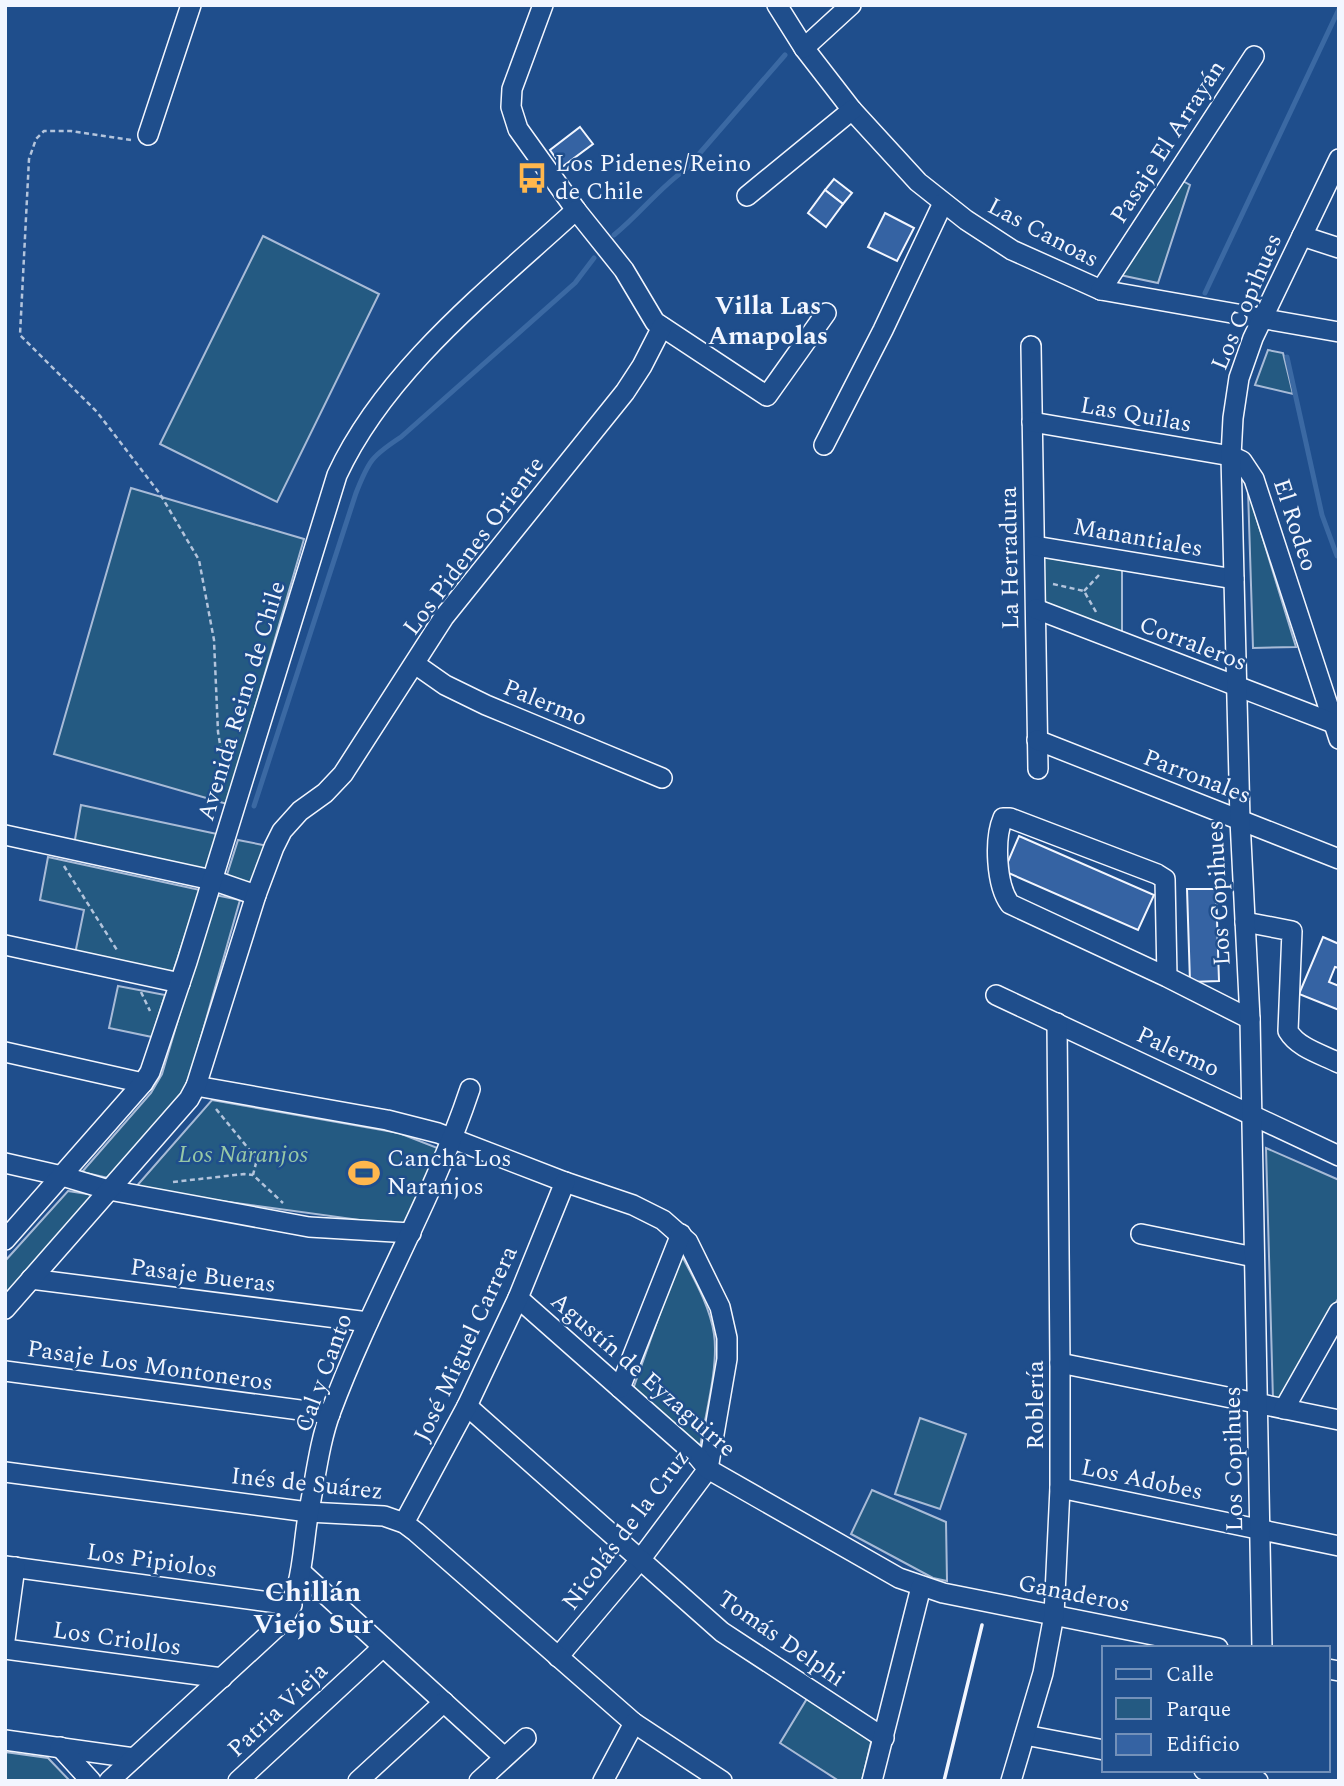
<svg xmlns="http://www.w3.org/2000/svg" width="1344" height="1786" font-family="Spectral,serif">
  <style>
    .green { fill: #245a82; stroke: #a8bbd7; stroke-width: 2 }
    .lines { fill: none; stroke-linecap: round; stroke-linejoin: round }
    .stream { stroke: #3b69a3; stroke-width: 5 }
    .building { fill: #3563a3; stroke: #f2f6ff; stroke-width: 2 }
    .minor-casing { stroke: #f2f6ff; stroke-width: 22 }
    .path { stroke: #b3c4dc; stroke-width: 2.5; stroke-dasharray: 5 3.5; stroke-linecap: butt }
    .minor { stroke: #1f4e8c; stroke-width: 19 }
    .wall { stroke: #f2f6ff; stroke-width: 3.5 }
    .labels { text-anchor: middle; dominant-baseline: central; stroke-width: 5; stroke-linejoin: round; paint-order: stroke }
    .street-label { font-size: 24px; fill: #f2f6ff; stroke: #1f4e8c }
    .poi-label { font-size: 24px; fill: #f2f6ff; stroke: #1f4e8c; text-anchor: start }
    .park-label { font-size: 24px; font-style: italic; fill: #97c8a6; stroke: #1f4e8c }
    .neighbourhood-label { font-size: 26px; font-weight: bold; fill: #f2f6ff; stroke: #1f4e8c }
    .quarter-label { font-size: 28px; font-weight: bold; fill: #f2f6ff; stroke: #1f4e8c }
  </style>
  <rect width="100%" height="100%" fill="#1f4e8c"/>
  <g class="green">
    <path d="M1181 180 1190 185 1158 283 1120 275Z"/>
    <path d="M263 236 379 294 277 502 160 444Z"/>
    <path d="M1268 350 1283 353 1293 394 1255 385Z"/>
    <path d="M131 488 304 539 227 804 54 754Z"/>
    <path d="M1248 490 1296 647 1253 648Z"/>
    <path d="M1044 557 1122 570V633L1044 602Z"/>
    <path d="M81 805 217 834 205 875 74 845Z"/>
    <path d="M238 840 268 846 252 887 225 881Z"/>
    <path d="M48 857 200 890 172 975 75 954 84 910 40 900Z"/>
    <path d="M215 895 240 900 188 1083 180 1103 108 1178 82 1172 151 1093 162 1074Z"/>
    <path d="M118 986 165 995 152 1037 109 1028Z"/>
    <path d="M212 1100 399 1133 440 1149 403 1226 134 1189Z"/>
    <path d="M1266 1148 1339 1180V1297L1284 1400H1273Z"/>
    <path d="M68 1191 94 1195 5 1296V1261Z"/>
    <path d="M681 1254C694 1279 710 1306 714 1334 719 1368 704 1419 699 1454L632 1392Z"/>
    <path d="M920 1418 966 1434 940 1509 895 1494Z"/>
    <path d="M872 1490 946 1522 947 1581 933 1578 851 1534Z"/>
    <path d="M808 1697 872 1738 862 1781H839L780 1743Z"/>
    <path d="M5 1752 48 1758 70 1781H5Z"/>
  </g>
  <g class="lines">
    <g class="stream">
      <path d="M614 235C640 214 659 188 686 169L785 55"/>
      <path d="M1205 293 1339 9"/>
      <path d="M1287 357 1322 515 1337 556"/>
      <path d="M254 806 356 493C369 460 372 456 401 437L575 283 594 258"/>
    </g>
  </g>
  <g class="building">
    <path d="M580 127 593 144 562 167 550 150Z"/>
    <path d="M834 179 852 193 843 204 825 190Z"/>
    <path d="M825 190 843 204 826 227 808 213Z"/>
    <path d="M885 213 914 228 897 261 868 247Z"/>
    <path d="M1019 836 1154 895 1138 930 1004 871Z"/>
    <path d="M1187 889H1216L1219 981 1190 982Z"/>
    <path d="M1323 937 1339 944V968L1335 967 1329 982 1339 986V1010L1299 994Z"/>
  </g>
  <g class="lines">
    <defs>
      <g id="minor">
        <path d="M543 5 512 89 511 107 518 129 576 210 624 270 655 322 767 396 826 313"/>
        <path d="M777 5 804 48 852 110 918 182 966 220 1012 250 1101 290 1339 332"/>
        <path d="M804 48 851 5"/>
        <path d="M148 135 191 5"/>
        <path d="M747 196 852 110"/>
        <path d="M1302 236 1339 248"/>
        <path d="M1101 290 1254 56"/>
        <path d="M1031 346 1038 769"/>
        <path d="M1032 422 1231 456 1242 461 1254 479 1339 739"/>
        <path d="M824 445 883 330 943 203"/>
        <path d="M1035 546 1234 579"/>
        <path d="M1036 609 1333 723"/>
        <path d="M415 664 445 685 486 705 662 778"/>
        <path d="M1037 740 1339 859"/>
        <path d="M5 835 212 880 256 895"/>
        <path d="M1245 922 1292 931 1288 1031C1298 1048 1321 1054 1339 1063"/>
        <path d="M5 945 180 983"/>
        <path d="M1167 977 1165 879 1157 874 1010 818H1003C994 839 996 885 1010 904L1167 977 1250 1019"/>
        <path d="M996 995 1339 1156"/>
        <path d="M5 1052 143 1083"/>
        <path d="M196 1086 387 1120 438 1133 565 1182 633 1205 663 1220 688 1242 720 1307 727 1338V1359L708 1469 640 1560 558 1657"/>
        <path d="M5 1163 62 1176 109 1190 309 1227 411 1233"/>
        <path d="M1141 1234 1254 1257"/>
        <path d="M5 1240 143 1083 150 1072 187 962 337 475C386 369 491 288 576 210"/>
        <path d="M31 1279 368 1322"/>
        <path d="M518 1298 697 1456 708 1469 899 1578 943 1593 1218 1648"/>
        <path d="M5 1309 189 1099 196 1086 256 895 274 847 282 831 300 811 325 793 343 774 444 617 625 392 642 366 662 327"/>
        <path d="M1060 1363 1339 1420"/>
        <path d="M5 1371 330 1414"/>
        <path d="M620 1388 681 1234"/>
        <path d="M467 1406 722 1632 884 1738"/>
        <path d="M1284 1409 1339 1312"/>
        <path d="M5 1472 308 1512 384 1516 404 1523 416 1532 634 1723 722 1781"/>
        <path d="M1060 1488 1339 1546"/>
        <path d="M404 1523 467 1406 518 1298 565 1182"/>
        <path d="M5 1566 292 1605"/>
        <path d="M301 1572 504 1757"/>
        <path d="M5 1640 15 1567"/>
        <path d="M1262 1648 1250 1019 1240 820 1234 579 1231 456 1233 418 1239 378 1253 338 1339 159"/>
        <path d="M5 1649 222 1678"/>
        <path d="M1328 1669 1339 1671"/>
        <path d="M1025 1735 1104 1750"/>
        <path d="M5 1740 134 1758"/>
        <path d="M60 1747 91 1781"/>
        <path d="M1204 1770 1258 1781"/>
        <path d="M109 1781 278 1626C306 1590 301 1547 310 1505 316 1474 320 1440 331 1411 372 1301 433 1200 470 1089"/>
        <path d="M238 1781 383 1647"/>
        <path d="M358 1781 444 1702"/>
        <path d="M479 1781 526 1738"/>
        <path d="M603 1781 634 1723"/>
        <path d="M872 1781 921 1587"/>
        <path d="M1011 1781 1043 1673 1054 1615 1060 1488V1363L1057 1023"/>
      </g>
    </defs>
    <use href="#minor" class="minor-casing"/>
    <g class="path">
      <path d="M131 140 71 131H44L36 139 29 159 20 335 97 412 160 494 199 560 214 640 218 732 225 774"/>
      <path d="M1053 584 1084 591 1096 612"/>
      <path d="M1084 591 1099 575"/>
      <path d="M64 866 117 950"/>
      <path d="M141 992 150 1011"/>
      <path d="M216 1109 257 1159 253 1175 283 1203"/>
      <path d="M173 1182 244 1174 253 1175"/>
    </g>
    <use href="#minor" class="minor"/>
    <path class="wall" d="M944 1781 982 1625"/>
  </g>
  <defs>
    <symbol id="bus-bare" viewBox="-9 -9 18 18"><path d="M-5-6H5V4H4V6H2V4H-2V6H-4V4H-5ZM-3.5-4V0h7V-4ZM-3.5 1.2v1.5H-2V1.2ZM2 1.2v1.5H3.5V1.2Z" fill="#ffb74d" stroke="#1f4e8c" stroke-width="2.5" paint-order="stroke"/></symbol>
    <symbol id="stadium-bare" viewBox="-9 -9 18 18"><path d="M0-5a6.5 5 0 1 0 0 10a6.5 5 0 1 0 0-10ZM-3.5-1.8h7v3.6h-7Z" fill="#ffb74d" stroke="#1f4e8c" stroke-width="2.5" paint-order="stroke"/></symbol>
  </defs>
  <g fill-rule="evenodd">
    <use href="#bus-bare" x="510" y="156" width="44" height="44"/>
    <use href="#stadium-bare" x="342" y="1151" width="44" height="44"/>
  </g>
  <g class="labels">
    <g class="street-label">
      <text transform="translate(1168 142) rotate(-57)">Pasaje El Arrayán</text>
      <text transform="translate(1043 233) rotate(28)">Las Canoas</text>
      <text transform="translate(1247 302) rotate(-67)">Los Copihues</text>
      <text transform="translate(1136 415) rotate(10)">Las Quilas</text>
      <text transform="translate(1295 525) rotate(72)">El Rodeo</text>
      <text transform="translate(1138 538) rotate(10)">Manantiales</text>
      <text transform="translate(474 546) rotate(-53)">Los Pidenes Oriente</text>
      <text transform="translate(1010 558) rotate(-91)">La Herradura</text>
      <text transform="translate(1193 644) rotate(21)">Corraleros</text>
      <text transform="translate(242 701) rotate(-73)">Avenida Reino de Chile</text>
      <text transform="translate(545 703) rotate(22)">Palermo</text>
      <text transform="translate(1197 777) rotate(21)">Parronales</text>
      <text transform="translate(1219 893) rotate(-93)">Los Copihues</text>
      <text transform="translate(1178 1052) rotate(25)">Palermo</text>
      <text transform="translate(203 1276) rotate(7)">Pasaje Bueras</text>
      <text transform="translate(466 1344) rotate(-65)">José Miguel Carrera</text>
      <text transform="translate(150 1366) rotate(8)">Pasaje Los Montoneros</text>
      <text transform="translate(324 1373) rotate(-70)">Cal y Canto</text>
      <text transform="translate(643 1375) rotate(41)">Agustín de Eyzaguirre</text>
      <text transform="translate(1036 1405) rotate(-90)">Roblería</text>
      <text transform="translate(1234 1459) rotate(-91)">Los Copihues</text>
      <text transform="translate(1142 1480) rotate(12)">Los Adobes</text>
      <text transform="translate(307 1484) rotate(6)">Inés de Suárez</text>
      <text transform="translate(626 1530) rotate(-53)">Nicolás de la Cruz</text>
      <text transform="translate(152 1561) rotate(8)">Los Pipiolos</text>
      <text transform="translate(1074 1594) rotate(11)">Ganaderos</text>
      <text transform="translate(117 1639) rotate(8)">Los Criollos</text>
      <text transform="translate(781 1639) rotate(35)">Tomás Delphi</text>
      <text transform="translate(278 1710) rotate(-43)">Patria Vieja</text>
    </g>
    <g class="poi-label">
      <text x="555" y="164">Los Pidenes/Reino<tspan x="555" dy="28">de Chile</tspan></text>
      <text x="387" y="1159">Cancha Los<tspan x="387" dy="28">Naranjos</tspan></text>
    </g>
    <g class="park-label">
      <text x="243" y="1155">Los Naranjos</text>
    </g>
    <g class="neighbourhood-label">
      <text x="768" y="306">Villa Las<tspan x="768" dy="30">Amapolas</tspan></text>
    </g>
    <g class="quarter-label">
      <text x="313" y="1592">Chillán<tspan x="313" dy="32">Viejo Sur</tspan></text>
    </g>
  </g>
  <rect width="1344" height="1786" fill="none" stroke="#f2f6ff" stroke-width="14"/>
  <rect x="1102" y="1646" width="228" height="126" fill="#1f4e8c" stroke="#7391ba" stroke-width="2"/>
  <rect x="1116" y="1669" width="35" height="10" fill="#1f4e8c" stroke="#7391ba" stroke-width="2"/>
  <text x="1166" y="1681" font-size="21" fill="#f2f6ff">Calle</text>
  <rect x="1116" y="1698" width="35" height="21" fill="#245a82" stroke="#7391ba" stroke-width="2"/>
  <text x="1166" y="1716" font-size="21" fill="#f2f6ff">Parque</text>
  <rect x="1116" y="1734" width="35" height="21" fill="#3563a3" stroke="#7391ba" stroke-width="2"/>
  <text x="1166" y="1751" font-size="21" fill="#f2f6ff">Edificio</text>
</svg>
